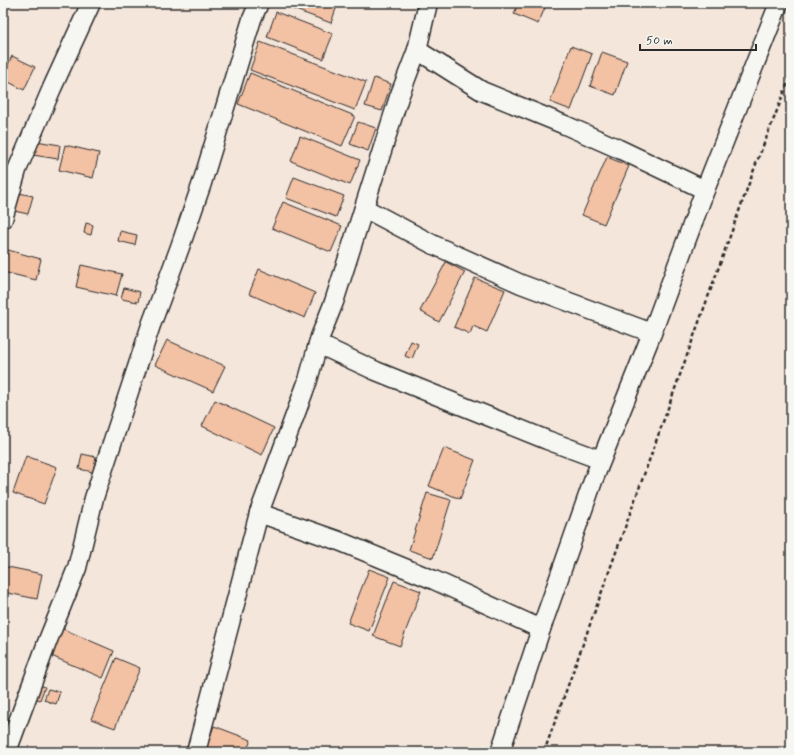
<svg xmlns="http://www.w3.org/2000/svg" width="794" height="755" font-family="Mynerve,sans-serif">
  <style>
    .building { fill: #f3c1a4; stroke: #2b2b2b }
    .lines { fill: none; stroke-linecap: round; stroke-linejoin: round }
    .street-casing { stroke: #2b2b2b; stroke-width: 21 }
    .path { stroke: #2b2b2b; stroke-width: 2.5; stroke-dasharray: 4 3; stroke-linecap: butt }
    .street { stroke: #f6f6f2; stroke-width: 18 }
  </style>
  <rect width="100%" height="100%" fill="#f5e6db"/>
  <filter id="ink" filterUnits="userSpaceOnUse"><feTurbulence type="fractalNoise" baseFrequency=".025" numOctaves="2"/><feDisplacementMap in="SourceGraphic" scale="8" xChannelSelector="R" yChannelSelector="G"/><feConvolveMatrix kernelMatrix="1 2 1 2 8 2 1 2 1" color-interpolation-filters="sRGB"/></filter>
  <g filter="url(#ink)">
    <g class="building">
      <path d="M279 3H338L331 23 279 4Z"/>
      <path d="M518 3H547L538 24 514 14Z"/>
      <path d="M276 12 333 34 323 59 267 37Z"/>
      <path d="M260 42 366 82 355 110 250 70Z"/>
      <path d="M571 46 592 54 571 110 550 102Z"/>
      <path d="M602 52 627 61 615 95 590 86Z"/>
      <path d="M12 56 35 67 24 90 3 79V75Z"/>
      <path d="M250 73 355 116 342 146 238 104Z"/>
      <path d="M374 78 391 84 382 111 365 106Z"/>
      <path d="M358 122 376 128 368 151 350 144Z"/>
      <path d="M300 136 360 160 350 185 291 161Z"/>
      <path d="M36 141 60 145 58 159 33 155Z"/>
      <path d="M65 145 99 153 93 178 59 170Z"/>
      <path d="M607 157 629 166 604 224 582 215Z"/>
      <path d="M294 177 344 196 336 217 286 198Z"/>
      <path d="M19 193 33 196 28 214 14 211Z"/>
      <path d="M283 202 342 226 331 252 272 228Z"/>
      <path d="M86 223 93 225 91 235 84 233Z"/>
      <path d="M120 231 137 235 135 245 118 241Z"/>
      <path d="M8 250 41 259 36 280 3 272V267Z"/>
      <path d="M446 262 465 272 439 322 420 311Z"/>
      <path d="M81 265 122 274 116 296 76 287Z"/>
      <path d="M259 269 315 293 305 318 249 294Z"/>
      <path d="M475 278 505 290 487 332 473 326 470 334 454 327Z"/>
      <path d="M124 288 140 292 138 302 121 299Z"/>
      <path d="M167 340 225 366 213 391 155 365Z"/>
      <path d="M411 341 418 344 412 359 405 356Z"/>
      <path d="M215 400 274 428 262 455 202 426Z"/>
      <path d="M444 448 475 460 460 499 429 486Z"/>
      <path d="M82 454 96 457 93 472 79 469Z"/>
      <path d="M26 456 57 467 44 504 13 493Z"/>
      <path d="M427 493 451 500 433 558 409 550Z"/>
      <path d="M3 566 42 574 37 599 3 592Z"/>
      <path d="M369 569 390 577 369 631 348 623Z"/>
      <path d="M394 581 421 591 400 646 373 636Z"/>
      <path d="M61 628 114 651 103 678 49 655Z"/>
      <path d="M116 658 140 668 115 728 91 719Z"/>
      <path d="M36 684 45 687 40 700 32 697Z"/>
      <path d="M48 689 60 692 56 704 44 700Z"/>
      <path d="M214 726 251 740 246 752H216L206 748Z"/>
    </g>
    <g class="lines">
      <defs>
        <g id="street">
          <path d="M417 50 482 91 565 125 617 148 705 190"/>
          <path d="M364 208 434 245 521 284 652 333"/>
          <path d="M3 219 17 170 52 88 91 3"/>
          <path d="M318 344 376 371 547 440 601 460"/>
          <path d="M259 513 339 541 434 580 541 629"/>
          <path d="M9 746 48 640 77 568 94 498 151 325 180 247 202 183 252 19 259 3"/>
          <path d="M196 752 259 513 308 380 320 337 334 302 399 97 417 50 428 3"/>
          <path d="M500 752 541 629 593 481 652 333 705 190 779 3"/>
        </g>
      </defs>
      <use href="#street" class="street-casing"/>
      <path class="path" d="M544 752 756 164 791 75"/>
      <use href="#street" class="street"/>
    </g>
  </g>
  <rect width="794" height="755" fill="none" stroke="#f6f6f2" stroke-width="16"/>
  <rect x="8" y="8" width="778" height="739" fill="none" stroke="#2b2b2b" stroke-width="1.5" filter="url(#ink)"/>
  <path d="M640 44v6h116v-6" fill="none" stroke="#2b2b2b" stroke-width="2"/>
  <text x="646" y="44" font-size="12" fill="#2b2b2b" stroke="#f6f6f2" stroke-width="3" paint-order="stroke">50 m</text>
</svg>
